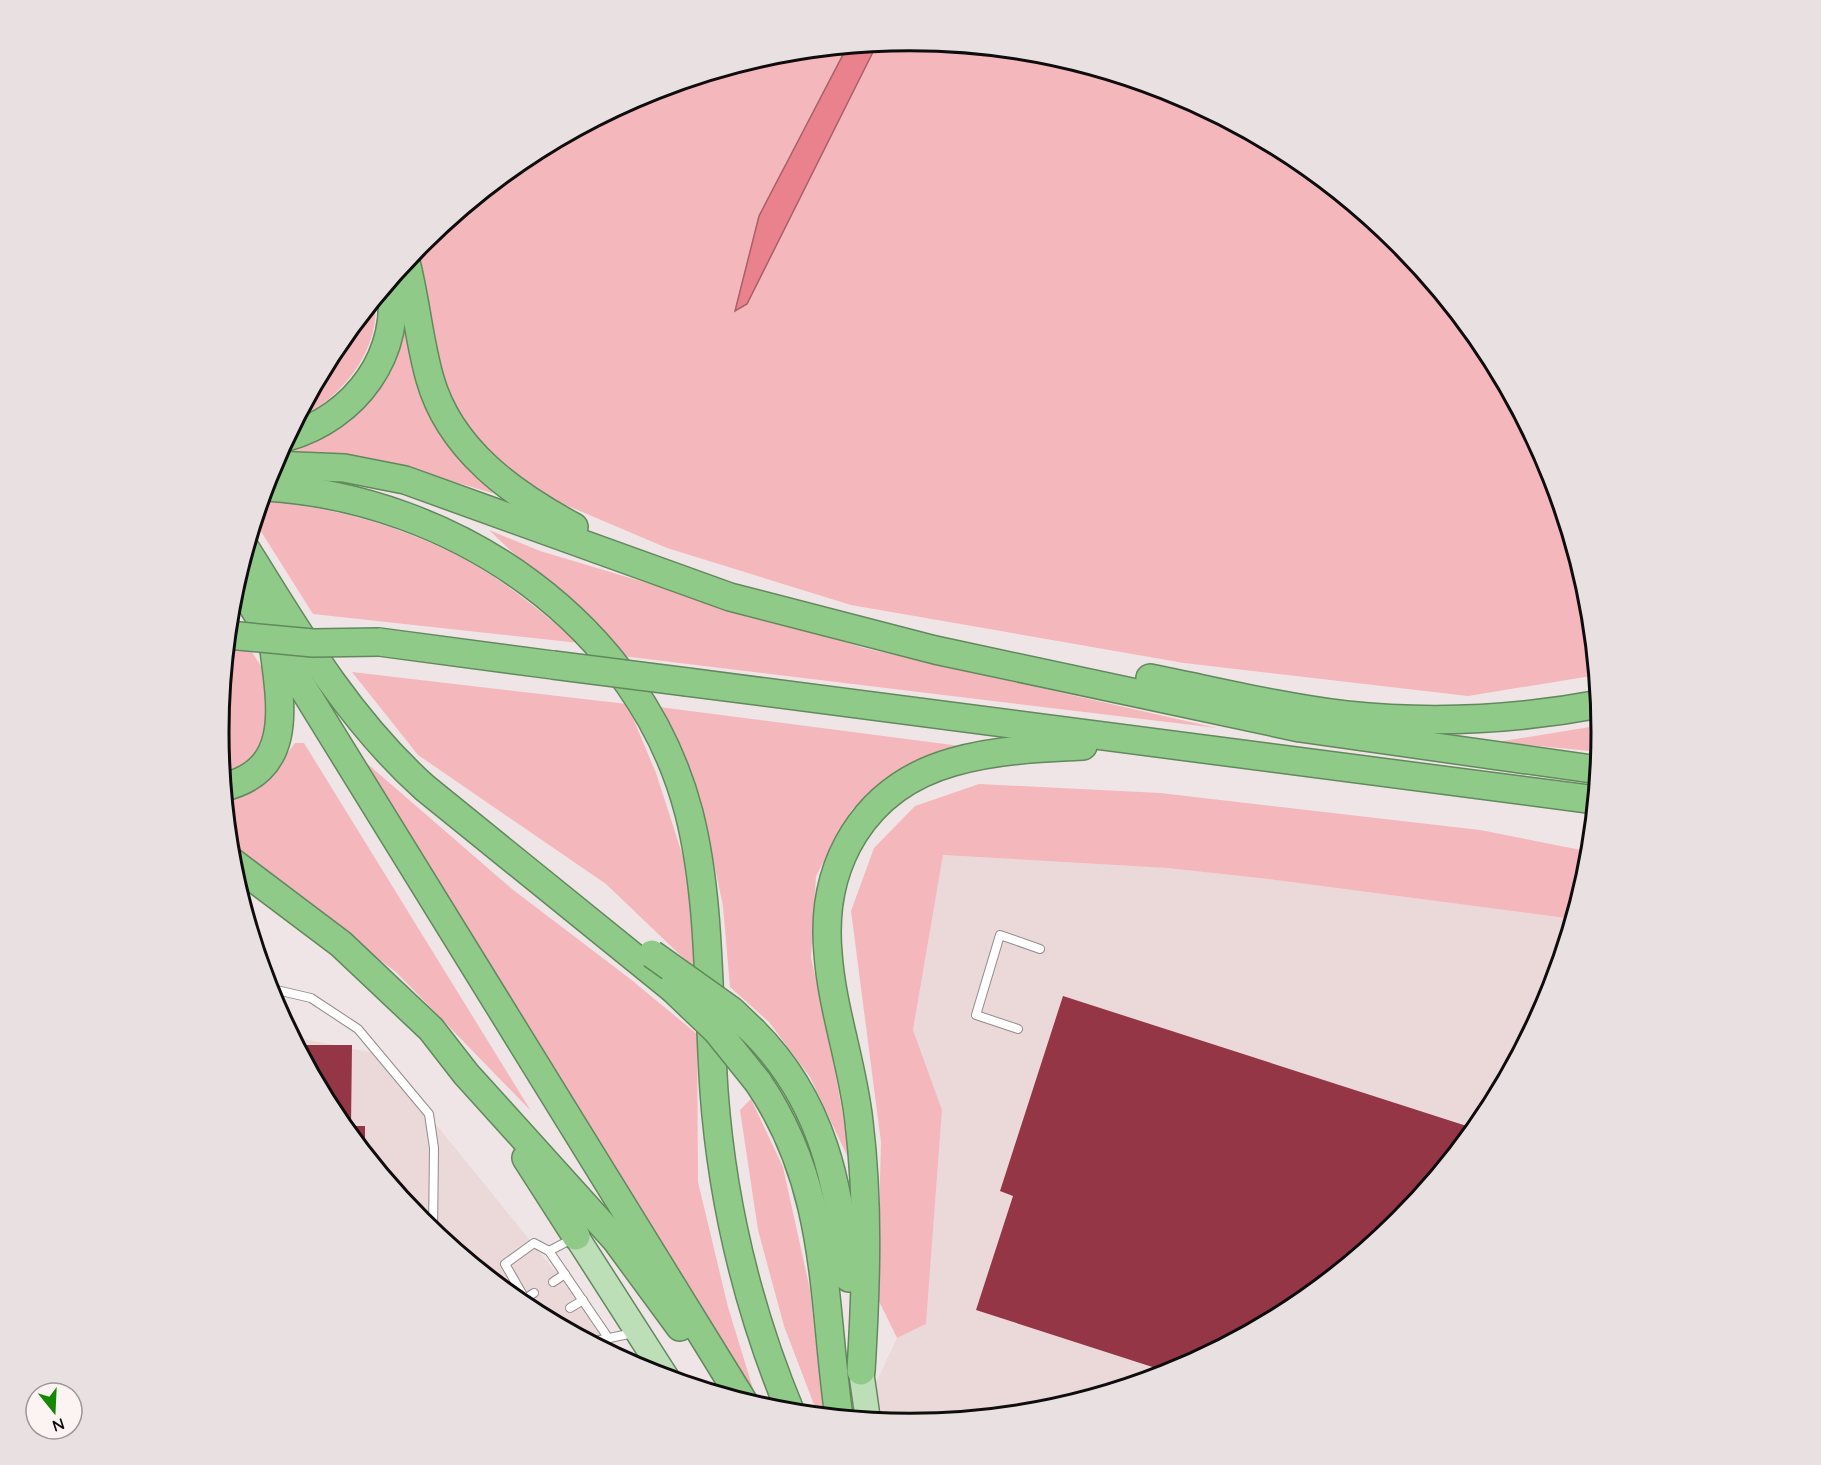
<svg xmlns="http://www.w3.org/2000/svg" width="1821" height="1465" font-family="Quicksand,sans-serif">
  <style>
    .built { fill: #ebd8d9 }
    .green { fill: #f4b7bc }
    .water { fill: #ea828e; stroke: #a85f67; stroke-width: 1.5 }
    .building { fill: #943646 }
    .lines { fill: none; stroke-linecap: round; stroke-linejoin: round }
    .lane-casing { stroke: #948b8c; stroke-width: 10 }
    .primary-casing { stroke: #62885d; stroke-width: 27 }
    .highway-casing { stroke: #62885d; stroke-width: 30 }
    .lane { stroke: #fff; stroke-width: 8 }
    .primary { stroke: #bcdfb8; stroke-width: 24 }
    .highway { stroke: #8fca88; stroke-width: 27 }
    .highway-bridge-casing { stroke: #62885d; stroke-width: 30; stroke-linecap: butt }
    .highway-bridge { stroke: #8fca88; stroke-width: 27 }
    .rim { fill: none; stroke: #0f0c0d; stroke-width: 3 }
  </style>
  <rect width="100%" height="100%" fill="#efe5e6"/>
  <g class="built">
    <path d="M943 855 1167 868 1268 879 1574 919 1550 998 1486 1117 1400 1222 1175 1372 1045 1411 910 1424 883 1422 876 1383 897 1338 926 1324 942 1110 913 1030Z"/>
    <path d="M293 1037 379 1054 630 1364 526 1308 421 1222 335 1117Z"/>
  </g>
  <g class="green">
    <path d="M911 41 1046 54 1176 93 1295 157 1400 243 1486 348 1550 468 1589 598 1597 675 1468 696 1184 663 851 605 667 548 540 494 480 444 441 385 412 254 421 243 526 157 646 93 776 54 847 47 785 164 747 304 877 44Z"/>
    <path d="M375 300C381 350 341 399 297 419L335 348Z"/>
    <path d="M402 314 425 394 496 489 492 493 401 466 278 455 282 447 314 438Z"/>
    <path d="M261 502C341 505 439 537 504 584 530 602 554 623 579 643L313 614 255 522Z"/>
    <path d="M489 530 540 551 864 648 1217 728 622 656Z"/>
    <path d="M227 645 249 648C254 656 261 664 264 673 278 711 266 762 223 775L219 732Z"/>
    <path d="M352 672 627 704 656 773 687 869 699 973 606 884 418 755Z"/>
    <path d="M659 707 968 747 911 765 852 809 816 876 811 958 828 1032 852 1166 810 1077 769 1022 730 987 723 906 702 807Z"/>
    <path d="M1602 725 1601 752 1497 742Z"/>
    <path d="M295 743H304L531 1111 396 972 230 849 225 798C260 794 275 770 295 743Z"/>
    <path d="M363 760 512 889 629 978 697 1034 698 1182 728 1307 754 1392Z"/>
    <path d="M979 784 1160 793 1480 830 1591 852 1589 868 1574 919 1268 879 1167 868 943 855 913 1030 942 1110 926 1324 897 1338 877 1297 881 1142 851 911 874 848 915 806Z"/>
    <path d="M751 1099 783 1167 810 1290 824 1416 818 1415 784 1326 758 1230 740 1110Z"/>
  </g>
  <path class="water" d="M877 44 747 304 735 311 759 216 847 47Z"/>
  <g class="building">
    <path d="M1063 996 1476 1129 1400 1222 1295 1308 1175 1372 1171 1373 976 1310 1013 1196 1000 1191Z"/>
    <path d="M297 1045H352L351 1126H365V1153L335 1117Z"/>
  </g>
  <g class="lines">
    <defs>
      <g id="lane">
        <path d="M268 988 311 998 358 1029 429 1114 434 1148 433 1232"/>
        <path d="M1018 1029 976 1015 1000 935 1040 949"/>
        <path d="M549 1251 609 1339"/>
        <path d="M553 1282 565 1274"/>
        <path d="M525 1299 534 1293"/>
        <path d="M570 1308 583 1300"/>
        <path d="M532 1311 505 1264 534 1243 549 1251 572 1239"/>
        <path d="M551 1321 552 1320"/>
        <path d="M591 1342 633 1333"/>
      </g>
      <g id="primary">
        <path d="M576 1236 667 1378"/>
        <path d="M861 1371 868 1420"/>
      </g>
      <g id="highway">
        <path d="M406 262C416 301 419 341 430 379 450 450 513 494 574 527"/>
        <path d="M287 437C355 418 404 353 390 281"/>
        <path d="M272 465 344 468 405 480 730 597 935 650 1300 728 1599 770"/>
        <path d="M265 487C455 498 640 624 689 813 711 899 708 1001 714 1091 722 1201 748 1310 791 1413"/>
        <path d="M246 549C299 635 350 721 425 788L672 988"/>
        <path d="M237 581 743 1401"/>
        <path d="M379 642 553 665"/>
        <path d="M1150 678C1215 691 1280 707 1346 715 1432 724 1515 720 1600 704"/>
        <path d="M687 682 1596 800"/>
        <path d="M224 787C294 770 281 705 274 650"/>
        <path d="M231 861 341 944 431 1029 466 1074 616 1240 680 1327"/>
        <path d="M754 1032C823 1101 839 1185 849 1278"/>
        <path d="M758 1082C830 1188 822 1296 839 1417"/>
        <path d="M526 1158 576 1236"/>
        <path d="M861 1371C866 1289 869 1204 859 1122 853 1065 832 1010 828 953 820 864 864 787 953 762 995 750 1039 748 1083 746"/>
      </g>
    </defs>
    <use href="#lane" class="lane-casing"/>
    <use href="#primary" class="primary-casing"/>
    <use href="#highway" class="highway-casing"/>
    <use href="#lane" class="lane"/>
    <use href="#primary" class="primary"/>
    <use href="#highway" class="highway"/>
    <defs>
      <g id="highway-bridge">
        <path d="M228 635 313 643 379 642"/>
        <path d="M553 665 687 682"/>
        <path d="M652 954 732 1011 754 1032"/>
        <path d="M672 988 717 1031 758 1082"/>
      </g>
    </defs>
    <use href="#highway-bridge" class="highway-bridge-casing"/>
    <use href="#highway-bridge" class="highway-bridge"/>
  </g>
  <path d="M0 0H1821V1465H0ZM229 732a681 681 0 1 1 1362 0a681 681 0 1 1-1362 0Z" fill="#e9e1e1" fill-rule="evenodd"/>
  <path class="rim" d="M229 732a681 681 0 1 1 1362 0a681 681 0 1 1-1362 0Z"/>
  <g transform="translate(54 1411) rotate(162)"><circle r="28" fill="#fcf3f3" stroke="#9d9797" stroke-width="1.5"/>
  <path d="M0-4.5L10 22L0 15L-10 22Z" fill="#168703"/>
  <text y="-9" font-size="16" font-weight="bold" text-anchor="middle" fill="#0f0c0d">N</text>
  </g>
</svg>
